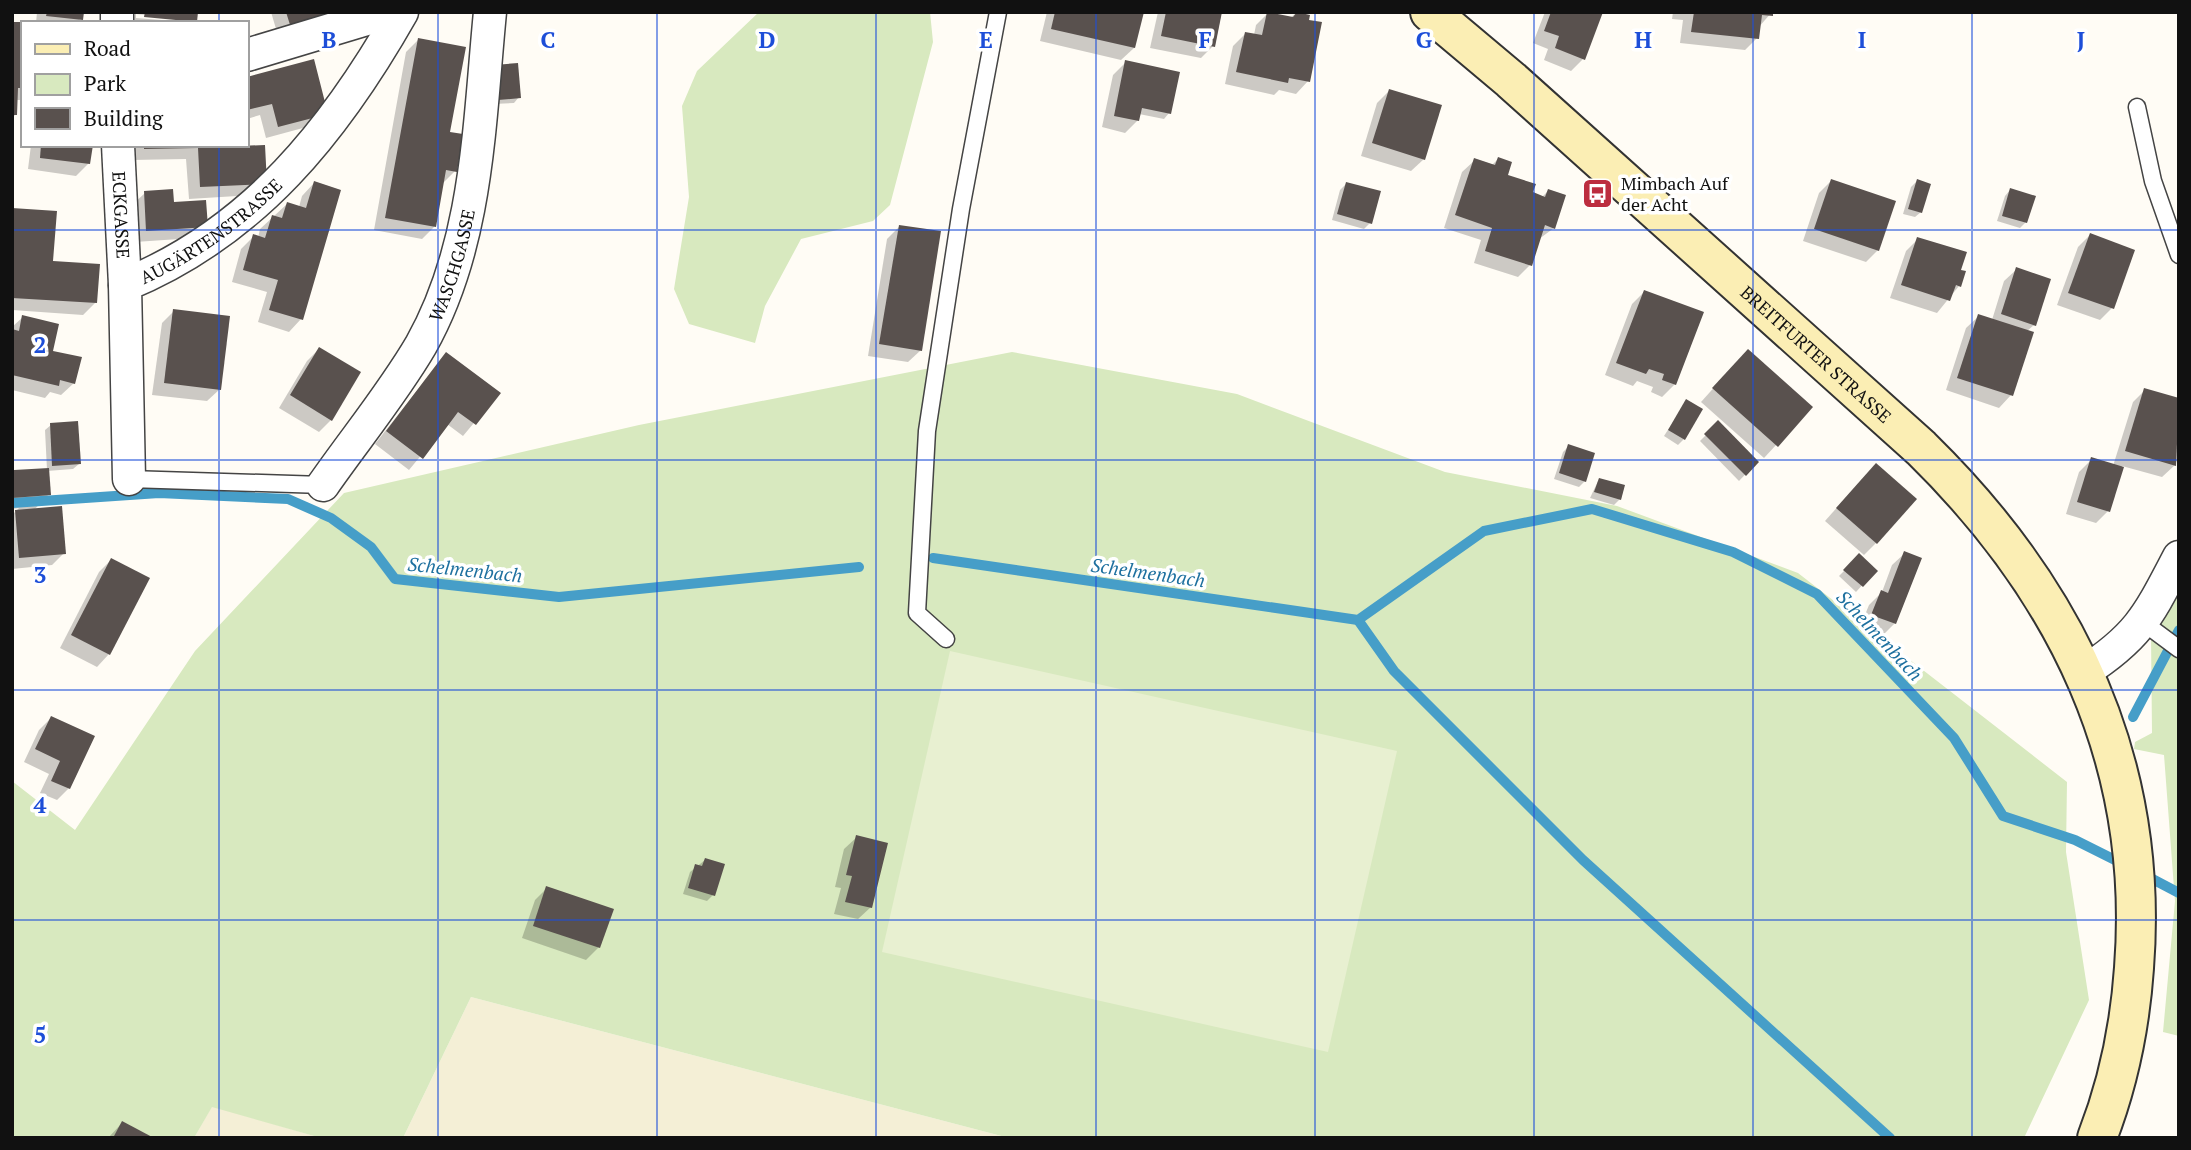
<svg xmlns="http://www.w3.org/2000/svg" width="2191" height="1150" font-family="'PT Serif',serif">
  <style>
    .farmland { fill: #f4efd6 }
    .green { fill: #d8e9bf }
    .pitch { fill: #e8f0d1 }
    .shadow { fill: #0003; fill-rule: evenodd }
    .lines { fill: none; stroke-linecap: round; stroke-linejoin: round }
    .stream { stroke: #469ec8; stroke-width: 10 }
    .building { fill: #59514e }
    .service-casing { stroke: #444; stroke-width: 19 }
    .minor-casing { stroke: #444; stroke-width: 35 }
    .secondary-casing { stroke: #333; stroke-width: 42 }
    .service { stroke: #fff; stroke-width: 16 }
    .minor { stroke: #fff; stroke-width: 32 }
    .secondary { stroke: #fbeeb4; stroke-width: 38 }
    .grid { fill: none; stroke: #1d4ed8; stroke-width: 2; stroke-opacity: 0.55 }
    .labels { text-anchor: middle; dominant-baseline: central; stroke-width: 7; stroke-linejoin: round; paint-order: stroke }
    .poi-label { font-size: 18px; fill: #111; stroke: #fff; text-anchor: start }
    .street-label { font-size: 18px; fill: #111; stroke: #fff }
    .water-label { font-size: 19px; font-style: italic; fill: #1e709f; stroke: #fff }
    .grid-label { font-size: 23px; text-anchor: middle; font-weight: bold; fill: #1d4ed8; stroke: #fff; stroke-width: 7; stroke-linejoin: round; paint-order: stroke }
  </style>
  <rect width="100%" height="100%" fill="#fffcf5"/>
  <g class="farmland">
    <path d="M471 997 1009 1138H403Z"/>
    <path d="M212 1106 321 1138H194Z"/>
  </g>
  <g class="green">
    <path d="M759 12H930L933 42 890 205 873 221 801 239 765 306 755 343 689 324 674 289 689 197 682 106 697 71Z"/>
    <path d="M1012 352 1237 394 1445 472 1617 506 1798 573 2067 782 2066 852 2089 1000 2024 1138H1009L471 997 403 1138H321L212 1107 194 1138H12V781L75 830 195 651 344 493 639 425Z"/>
    <path d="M2179 589V1036L2163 1032 2175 901 2164 755 2134 749 2135 742 2152 733 2151 635Z"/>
  </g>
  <path class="pitch" d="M950 651 1397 751 1328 1052 882 952Z"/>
  <g class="shadow">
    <path d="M37 12H83L78 23H36Z"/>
    <path d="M135 12H196L193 23H134ZM136 14 187 19V22L136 18Z"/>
    <path d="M271 12H346L279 39Z"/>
    <path d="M1047 12H1142L1134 48 1121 60 1040 41Z"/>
    <path d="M1158 12H1220L1213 46 1201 58 1150 48Z"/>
    <path d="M1545 12H1602L1583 59 1571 71 1544 60 1548 49 1533 43Z"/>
    <path d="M1673 12H1772L1758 28 1757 38 1745 50 1680 43 1683 20 1672 19Z"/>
    <path d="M1268 13 1290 18 1295 14 1308 16V81L1296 94 1279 90 1274 95 1225 84 1233 46 1245 34 1254 35 1256 25Z"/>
    <path d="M12 23 23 24V100H16V114L12 118Z"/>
    <path d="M419 39 455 171 442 184 434 227 422 239 374 230 406 52Z"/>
    <path d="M313 61 314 125 266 138 260 115 247 119V78Z"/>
    <path d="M1126 62 1169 113 1164 119 1139 114 1138 120 1125 133 1102 127 1113 75Z"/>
    <path d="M495 67 519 97 514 103 493 104Z"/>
    <path d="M1389 91 1424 159 1411 171 1361 156 1377 103Z"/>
    <path d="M31 145H91L89 163 76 176 28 169Z"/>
    <path d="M132 145H213V149L263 146 253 195 189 199 186 159 132 160Z"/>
    <path d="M1498 159 1505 176 1531 193 1542 197 1548 191 1554 228 1539 239 1530 265 1518 277 1474 263 1481 240 1444 228 1462 172 1475 160 1491 166Z"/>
    <path d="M1831 181 1878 250 1866 262 1803 241 1819 193Z"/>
    <path d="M1917 181 1921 212 1915 217 1903 214 1911 187Z"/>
    <path d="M314 183 301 319 289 332 258 322 267 292 232 282 241 249 254 236 258 238 260 229 287 204 299 207 302 196Z"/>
    <path d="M1346 184 1370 223 1364 229 1332 220 1340 190Z"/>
    <path d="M2010 190 2026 222 2020 228 1997 221 2005 196Z"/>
    <path d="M145 193 172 204 206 226 194 238 135 242 132 205Z"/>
    <path d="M12 210 52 262 96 302 83 315 12 310Z"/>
    <path d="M899 227 921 350 908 362 868 356 887 239Z"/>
    <path d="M2090 235 2112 308 2100 320 2057 305 2078 247Z"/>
    <path d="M1918 239 1959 271V286L1937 313 1890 298 1906 251Z"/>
    <path d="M2017 269 2034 325 2027 331 2011 395 1999 408 1946 390 1966 328 1979 316 1992 320 2004 281Z"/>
    <path d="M1644 292 1675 384 1662 397 1651 392 1653 387 1637 381 1633 386 1605 375 1632 304Z"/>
    <path d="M174 311 220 389 207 401 152 395 162 323Z"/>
    <path d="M23 317 74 383 61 395 50 392 45 398 12 390V327Z"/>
    <path d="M319 349 331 420 319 432 279 408 307 361Z"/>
    <path d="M446 354 498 394 463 436 447 424 409 470 375 444Z"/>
    <path d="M1736 363 1811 407 1764 458 1701 402Z"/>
    <path d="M2145 390 2179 400V455L2175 465 2162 477 2122 466 2108 511 2096 523 2066 514 2079 472 2092 459 2113 466 2133 402Z"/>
    <path d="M1686 402 1684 439 1678 445 1664 436Z"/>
    <path d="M1718 423 1757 462 1739 481 1700 441Z"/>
    <path d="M51 425 79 464 73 469 47 471 49 494 34 510 64 553 52 565 12 569V515L19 508 12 509V474L47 470 45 430Z"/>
    <path d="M1569 446 1585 481 1579 487 1554 479 1563 452Z"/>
    <path d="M1864 477 1876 543 1864 555 1825 521Z"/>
    <path d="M1599 479 1620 499 1614 505 1590 498Z"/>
    <path d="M1905 553 1895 623 1882 636 1860 627 1869 605 1882 592 1892 565Z"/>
    <path d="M1859 556 1875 571 1856 592 1839 576Z"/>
    <path d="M111 560 109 654 97 667 60 648 99 572Z"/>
    <path d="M51 718 69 788 57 800 40 793 49 774 24 762 39 730Z"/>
    <path d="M857 837 871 907 858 919 834 914 841 888 835 887 844 849Z"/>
    <path d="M705 860 713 895 707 901 683 894 690 872Z"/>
    <path d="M547 888 599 947 586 960 522 938 535 900Z"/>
    <path d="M122 1123 150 1138H108Z"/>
  </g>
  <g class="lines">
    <g class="stream">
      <path d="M12 503 159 493 288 499 331 518 371 547 395 579 559 597 859 567"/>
      <path d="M933 558 1358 620 1484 531 1592 509 1733 552 1817 594 1954 738 2003 816 2075 840 2123 864"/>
      <path d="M1358 620 1394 671 1583 860 1890 1138"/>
      <path d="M2172 643 2179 630"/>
      <path d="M2133 717 2171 645"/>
      <path d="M2141 873 2179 893"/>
    </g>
  </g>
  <g class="building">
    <path d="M47 12H84L83 20 46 16Z"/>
    <path d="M145 12H198L197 22 144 17Z"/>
    <path d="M286 12H344L291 28Z"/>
    <path d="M1055 12H1144L1135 48 1051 29Z"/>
    <path d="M1166 12H1222L1215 47 1161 36Z"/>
    <path d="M1267 12 1293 17 1297 12 1310 15 1309 20 1322 22 1310 82 1289 78 1288 83 1236 72 1245 32 1262 35Z"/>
    <path d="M1551 12H1603L1585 60 1555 48 1559 36 1544 31Z"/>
    <path d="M1694 12H1773V16L1762 15 1759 39 1691 32Z"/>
    <path d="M12 22H23V88H18L17 115H12Z"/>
    <path d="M418 38 466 47 450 132 463 134 457 172 446 170 436 227 385 218Z"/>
    <path d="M314 59 328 114 278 127 272 104 247 110V77Z"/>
    <path d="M1125 60 1180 72 1171 114 1142 108 1139 121 1114 116Z"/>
    <path d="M518 63 521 98 498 100 494 65Z"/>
    <path d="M1389 89 1442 105 1425 160 1372 143Z"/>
    <path d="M41 145H93L90 164 40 158Z"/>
    <path d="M144 145 214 147 265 145 267 184 200 187 198 148 144 149Z"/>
    <path d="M1498 157 1512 162 1508 175 1536 184 1533 192 1545 197 1548 189 1566 195 1555 229 1545 225 1532 266 1485 251 1492 228 1455 215 1474 158 1495 165Z"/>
    <path d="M1831 179 1896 201 1879 251 1814 229Z"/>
    <path d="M1917 179 1931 184 1922 213 1908 209Z"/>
    <path d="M314 181 341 190 303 320 269 310 278 280 243 270 253 234 265 238 272 215 282 218 287 202 306 208Z"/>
    <path d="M1346 182 1381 191 1372 224 1337 214Z"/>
    <path d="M2010 188 2036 196 2027 223 2002 216Z"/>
    <path d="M173 189 174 202 206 200 208 227 146 231 144 191Z"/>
    <path d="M12 208 57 211 53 261 100 264 97 303 12 298Z"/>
    <path d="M899 225 941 231 922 351 879 344Z"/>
    <path d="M2090 233 2135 250 2114 309 2068 293Z"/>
    <path d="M1917 237 1967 252 1961 270 1966 271 1961 287 1956 285 1950 301 1901 285Z"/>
    <path d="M2016 267 2051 279 2036 326 2001 314Z"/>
    <path d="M1644 290 1704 312 1676 385 1662 380 1664 374 1649 369 1646 374 1616 363Z"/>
    <path d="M173 309 230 316 221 390 164 383Z"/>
    <path d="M1978 314 2034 332 2013 396 1957 378Z"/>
    <path d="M22 315 59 324 53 351 82 357 75 384 60 380 59 386 12 375V329L19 331Z"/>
    <path d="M319 347 361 372 332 421 290 395Z"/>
    <path d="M1748 349 1813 407 1778 447 1712 388Z"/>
    <path d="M446 352 501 393 476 425 458 412 423 459 386 431Z"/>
    <path d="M2144 388 2179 398 2176 466 2125 451Z"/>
    <path d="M1686 399 1703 409 1685 440 1668 430Z"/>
    <path d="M1718 420 1759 462 1746 476 1704 434Z"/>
    <path d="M78 421 81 464 52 466 50 423Z"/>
    <path d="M1568 444 1595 453 1586 482 1559 473Z"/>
    <path d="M2091 457 2124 467 2110 512 2077 502Z"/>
    <path d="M1876 463 1917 499 1877 544 1836 508Z"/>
    <path d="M49 468 51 495 12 498 14 470Z"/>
    <path d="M1599 478 1625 485 1621 500 1594 492Z"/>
    <path d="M62 506 66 554 19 558 15 510Z"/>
    <path d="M1904 551 1922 558 1896 624 1871 615 1881 590 1888 593Z"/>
    <path d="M1859 553 1878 571 1863 587 1843 570Z"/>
    <path d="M111 558 150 578 110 655 71 635Z"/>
    <path d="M51 716 95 736 70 789 51 781 60 761 35 749Z"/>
    <path d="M856 835 888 843 872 908 845 902 852 876 846 875Z"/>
    <path d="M705 858 725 864 715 896 688 888 695 864 702 866Z"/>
    <path d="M546 886 614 909 600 948 533 926Z"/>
    <path d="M122 1121 154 1138H113Z"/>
  </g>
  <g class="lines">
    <defs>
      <g id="service">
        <path d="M2137 107 2153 181 2179 255"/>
        <path d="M129 479 323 485"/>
        <path d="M2144 623 2179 649"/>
        <path d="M946 639 917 613 927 431 961 209 998 12"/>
      </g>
      <g id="minor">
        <path d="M117 23V12"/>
        <path d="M247 55 390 12"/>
        <path id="s1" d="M118 145 125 285"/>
        <path id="s2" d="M129 479 125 285C254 232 335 130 402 12"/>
        <path id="s3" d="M323 485C355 439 393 393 421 345 478 244 479 124 490 12"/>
        <path d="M2084 672C2140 636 2149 614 2179 557"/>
      </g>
      <g id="secondary">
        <path id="s4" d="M1430 12 1511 80 1921 448C2067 591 2150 761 2134 968 2130 1026 2118 1084 2097 1138"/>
      </g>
    </defs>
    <use href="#service" class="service-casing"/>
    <use href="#minor" class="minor-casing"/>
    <use href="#secondary" class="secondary-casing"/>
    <use href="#service" class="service"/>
    <use href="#minor" class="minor"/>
    <use href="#secondary" class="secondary"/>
  </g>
  <path class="grid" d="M219 12V23M438 12V1138M657 12V1138M876 12V1138M1096 12V1138M1315 12V1138M1534 12V1138M1753 12V1138M1972 12V1138M219 145V1138M12 230H2179M12 460H2179M12 690H2179M12 920H2179"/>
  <defs>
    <symbol id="bus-square" viewBox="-11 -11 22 22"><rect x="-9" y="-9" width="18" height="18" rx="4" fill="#bc2d3f" stroke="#fff"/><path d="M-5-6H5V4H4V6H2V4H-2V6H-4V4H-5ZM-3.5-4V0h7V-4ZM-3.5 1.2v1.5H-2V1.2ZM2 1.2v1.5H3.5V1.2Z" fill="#fff"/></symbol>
  </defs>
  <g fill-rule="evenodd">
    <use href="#bus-square" x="1580" y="176" width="35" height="35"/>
  </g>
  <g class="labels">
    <g class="poi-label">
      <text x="1621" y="183">Mimbach Auf<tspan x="1621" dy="21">der Acht</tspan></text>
    </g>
    <g class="street-label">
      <text stroke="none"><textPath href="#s1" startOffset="70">ECKGASSE</textPath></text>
      <text stroke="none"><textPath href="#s2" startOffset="296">AUGÄRTENSTRASSE</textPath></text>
      <text stroke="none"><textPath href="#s3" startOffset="257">WASCHGASSE</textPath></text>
      <text stroke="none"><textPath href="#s4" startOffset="516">BREITFURTER STRASSE</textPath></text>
    </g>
    <g class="water-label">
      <text transform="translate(465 569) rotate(6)">Schelmenbach</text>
      <text transform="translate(1148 572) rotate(8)">Schelmenbach</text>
      <text transform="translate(1880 635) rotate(47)">Schelmenbach</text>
    </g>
  </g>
  <g class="grid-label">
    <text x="329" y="48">B</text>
    <text x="548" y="48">C</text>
    <text x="767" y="48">D</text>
    <text x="986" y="48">E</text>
    <text x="1205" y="48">F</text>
    <text x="1424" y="48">G</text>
    <text x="1643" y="48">H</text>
    <text x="1862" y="48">I</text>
    <text x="2081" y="48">J</text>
    <text x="40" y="353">2</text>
    <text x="40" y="583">3</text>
    <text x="40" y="813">4</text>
    <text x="40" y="1043">5</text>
  </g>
  <rect width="2191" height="1150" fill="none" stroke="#111111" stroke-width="28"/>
  <rect x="21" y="21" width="228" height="126" fill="#ffffff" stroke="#a0a0a0" stroke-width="2"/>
  <rect x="35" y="44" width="35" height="10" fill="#fbeeb4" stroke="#a0a0a0" stroke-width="2"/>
  <text x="84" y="56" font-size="21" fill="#111111">Road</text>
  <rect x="35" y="74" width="35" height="21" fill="#d8e9bf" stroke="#a0a0a0" stroke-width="2"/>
  <text x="84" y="91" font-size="21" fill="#111111">Park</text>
  <rect x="35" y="108" width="35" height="21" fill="#59514e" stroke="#a0a0a0" stroke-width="2"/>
  <text x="84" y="126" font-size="21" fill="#111111">Building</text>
</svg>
